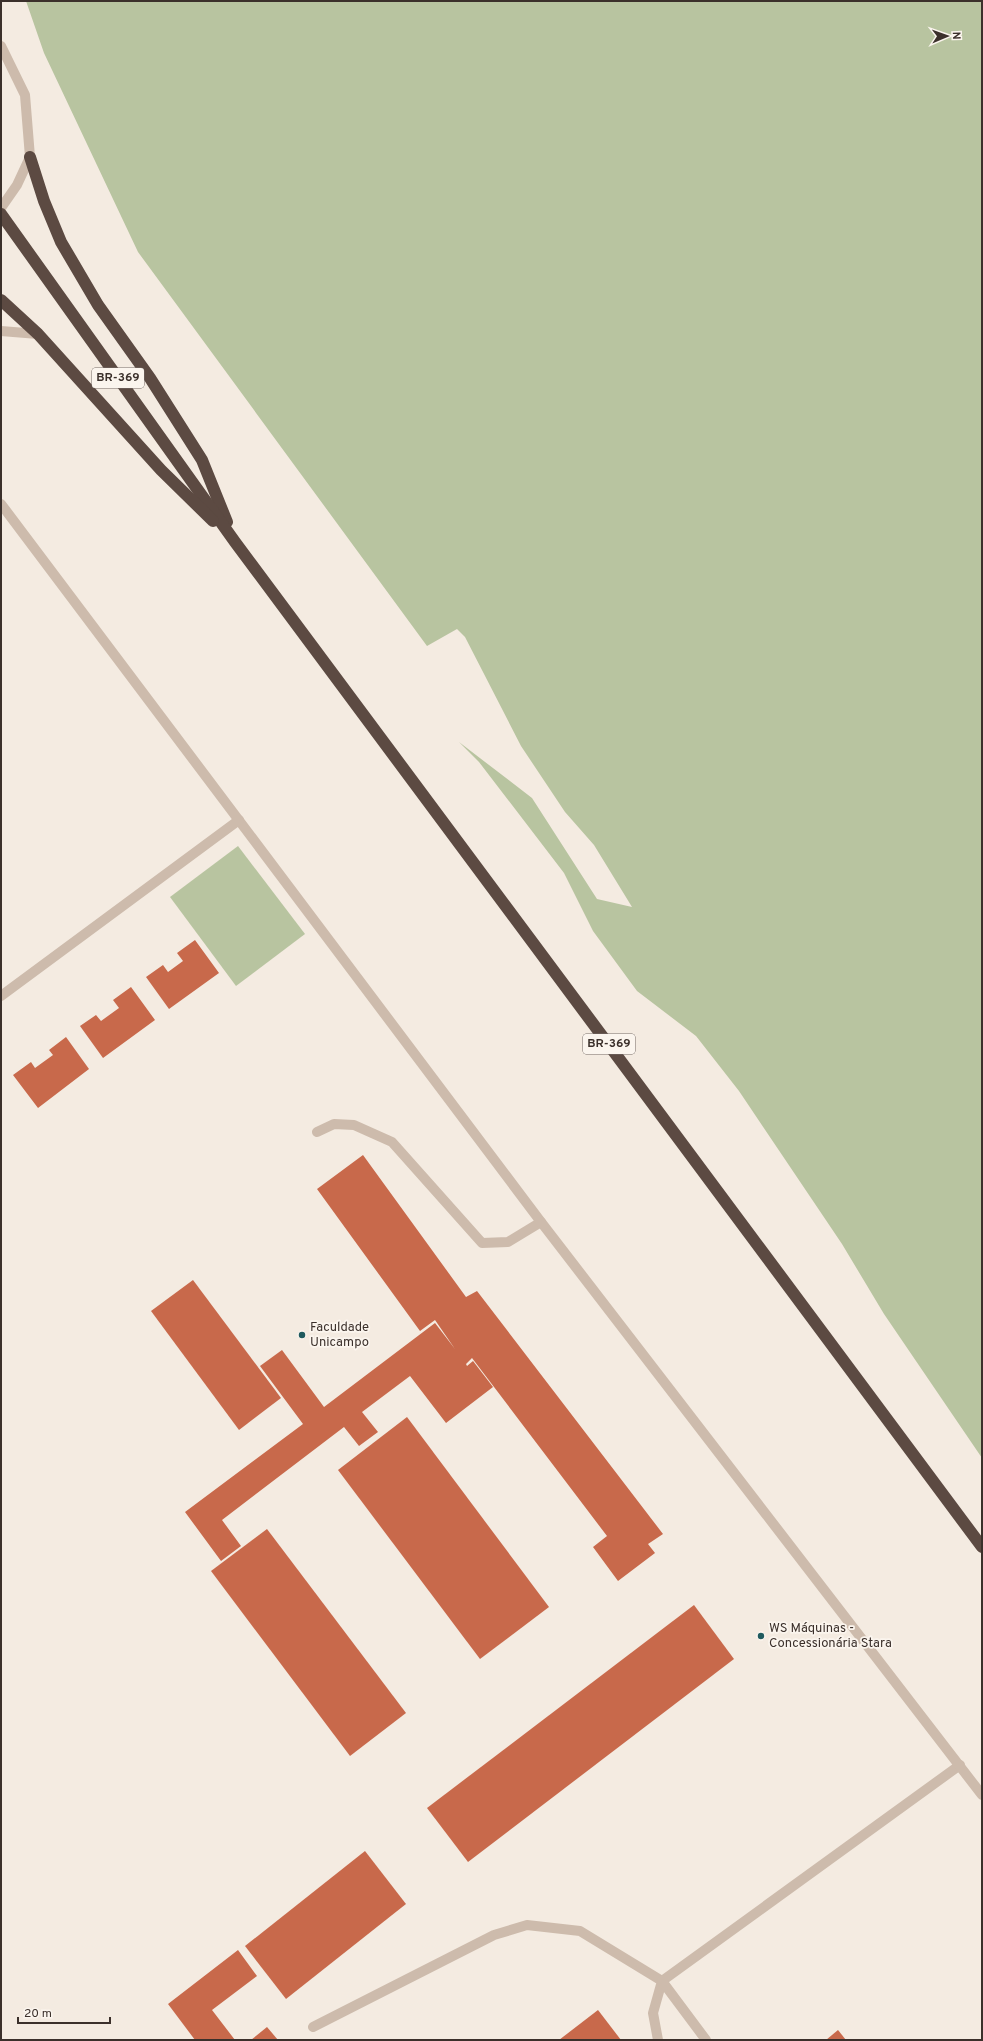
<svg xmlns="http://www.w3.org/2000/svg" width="983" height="2041" font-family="Overpass,sans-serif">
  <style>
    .green { fill: #b8c4a0 }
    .building { fill: #c8694b }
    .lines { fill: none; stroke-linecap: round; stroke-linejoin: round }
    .lane { stroke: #cdbbac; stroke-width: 10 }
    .street { stroke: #cdbbac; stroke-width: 10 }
    .highway { stroke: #5c4a42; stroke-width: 12 }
    .poi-dot { fill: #1f5a5e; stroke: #fbf5ee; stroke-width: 1.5 }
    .labels { text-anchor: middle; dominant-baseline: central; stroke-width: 3.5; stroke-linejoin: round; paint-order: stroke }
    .shield { fill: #fbf5ee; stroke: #756b66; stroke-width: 1 }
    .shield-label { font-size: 12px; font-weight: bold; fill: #3b302b }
    .poi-label { font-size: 13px; fill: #3b302b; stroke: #fbf5ee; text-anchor: start }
  </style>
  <rect width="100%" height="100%" fill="#f4ebe1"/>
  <g class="green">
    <path d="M26 1H982V1458L884 1314 842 1244 739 1091 696 1036 637 991 593 931 564 873 479 762 459 742 532 798 597 899 632 907 594 845 565 812 521 746 465 637 457 629 427 646 138 252 44 53Z"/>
    <path d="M238 846 305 934 236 986 170 897Z"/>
  </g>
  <g class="building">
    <path d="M195 940 219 973 169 1009 146 977 163 965 168 972 183 961 177 953Z"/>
    <path d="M131 987 155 1020 103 1058 80 1026 96 1015 101 1021 119 1008 113 1000Z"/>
    <path d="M66 1037 89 1069 38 1108 13 1075 31 1062 35 1068 53 1055 49 1050Z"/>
    <path d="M363 1155 466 1297 477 1291 663 1534 648 1544 655 1553 618 1581 593 1547 607 1536 472 1358 466 1364 467 1366 473 1361 493 1387 446 1423 410 1376 362 1412 378 1432 359 1446 344 1427 222 1520 241 1546 221 1561 185 1512 303 1424 260 1366 282 1350 324 1407 435 1323 455 1349 435 1320 420 1331 317 1189Z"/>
    <path d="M193 1280 281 1398 239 1430 151 1311Z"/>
    <path d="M407 1417 549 1607 480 1659 338 1470Z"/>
    <path d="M267 1529 406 1713 350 1756 211 1571Z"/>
    <path d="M694 1605 734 1659 468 1862 427 1808Z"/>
    <path d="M365 1851 406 1904 286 1999 245 1946Z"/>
    <path d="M238 1950 257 1976 212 2010 235 2040H195L168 2004Z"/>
    <path d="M598 2010 621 2040H559Z"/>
    <path d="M267 2027 278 2040H251Z"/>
    <path d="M838 2030 846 2040H826Z"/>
  </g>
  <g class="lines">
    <g class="lane">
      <path d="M317 1132 334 1124 354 1125 392 1142 482 1243 508 1242 541 1222"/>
      <path d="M313 2027 494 1935 527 1925 580 1931 662 1981 653 2013 658 2040"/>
      <path d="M706 2040 662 1981 960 1765"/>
    </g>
    <g class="street">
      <path d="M1 46 25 95 30 157 17 185 1 208"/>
      <path d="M1 331 38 334"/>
      <path d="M1 504 541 1222 982 1795"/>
      <path d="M1 996 239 820"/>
    </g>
    <g class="highway">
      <path d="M30 157 44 201 61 242 98 305 150 378 202 460 227 522"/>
      <path d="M1 214 235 542 982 1547"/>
      <path d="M1 300 38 334 161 470 213 521"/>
    </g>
  </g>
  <g class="poi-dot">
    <circle cx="302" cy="1335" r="4"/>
    <circle cx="761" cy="1636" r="4"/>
  </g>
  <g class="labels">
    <g class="shield">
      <rect x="92" y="368" width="52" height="20" rx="3"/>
      <rect x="583" y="1034" width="52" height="20" rx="3"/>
    </g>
    <g class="shield-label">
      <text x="118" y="378">BR-369</text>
      <text x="609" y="1044">BR-369</text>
    </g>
    <g class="poi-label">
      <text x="310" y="1328">Faculdade<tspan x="310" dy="15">Unicampo</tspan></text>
      <text x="769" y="1629">WS Máquinas -<tspan x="769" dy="15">Concessionária Stara</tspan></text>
    </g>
  </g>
  <rect width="983" height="2041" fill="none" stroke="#3b302b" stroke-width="4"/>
  <g transform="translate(947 36) rotate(88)" stroke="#fbf5ee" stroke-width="3" paint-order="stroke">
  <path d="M0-3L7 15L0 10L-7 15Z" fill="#3b302b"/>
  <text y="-6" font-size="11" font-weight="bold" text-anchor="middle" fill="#3b302b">N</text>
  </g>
  <path d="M18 2017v6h92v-6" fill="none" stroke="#3b302b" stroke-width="2"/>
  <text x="24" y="2017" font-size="12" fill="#3b302b" stroke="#fbf5ee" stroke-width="3" paint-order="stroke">20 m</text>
</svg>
